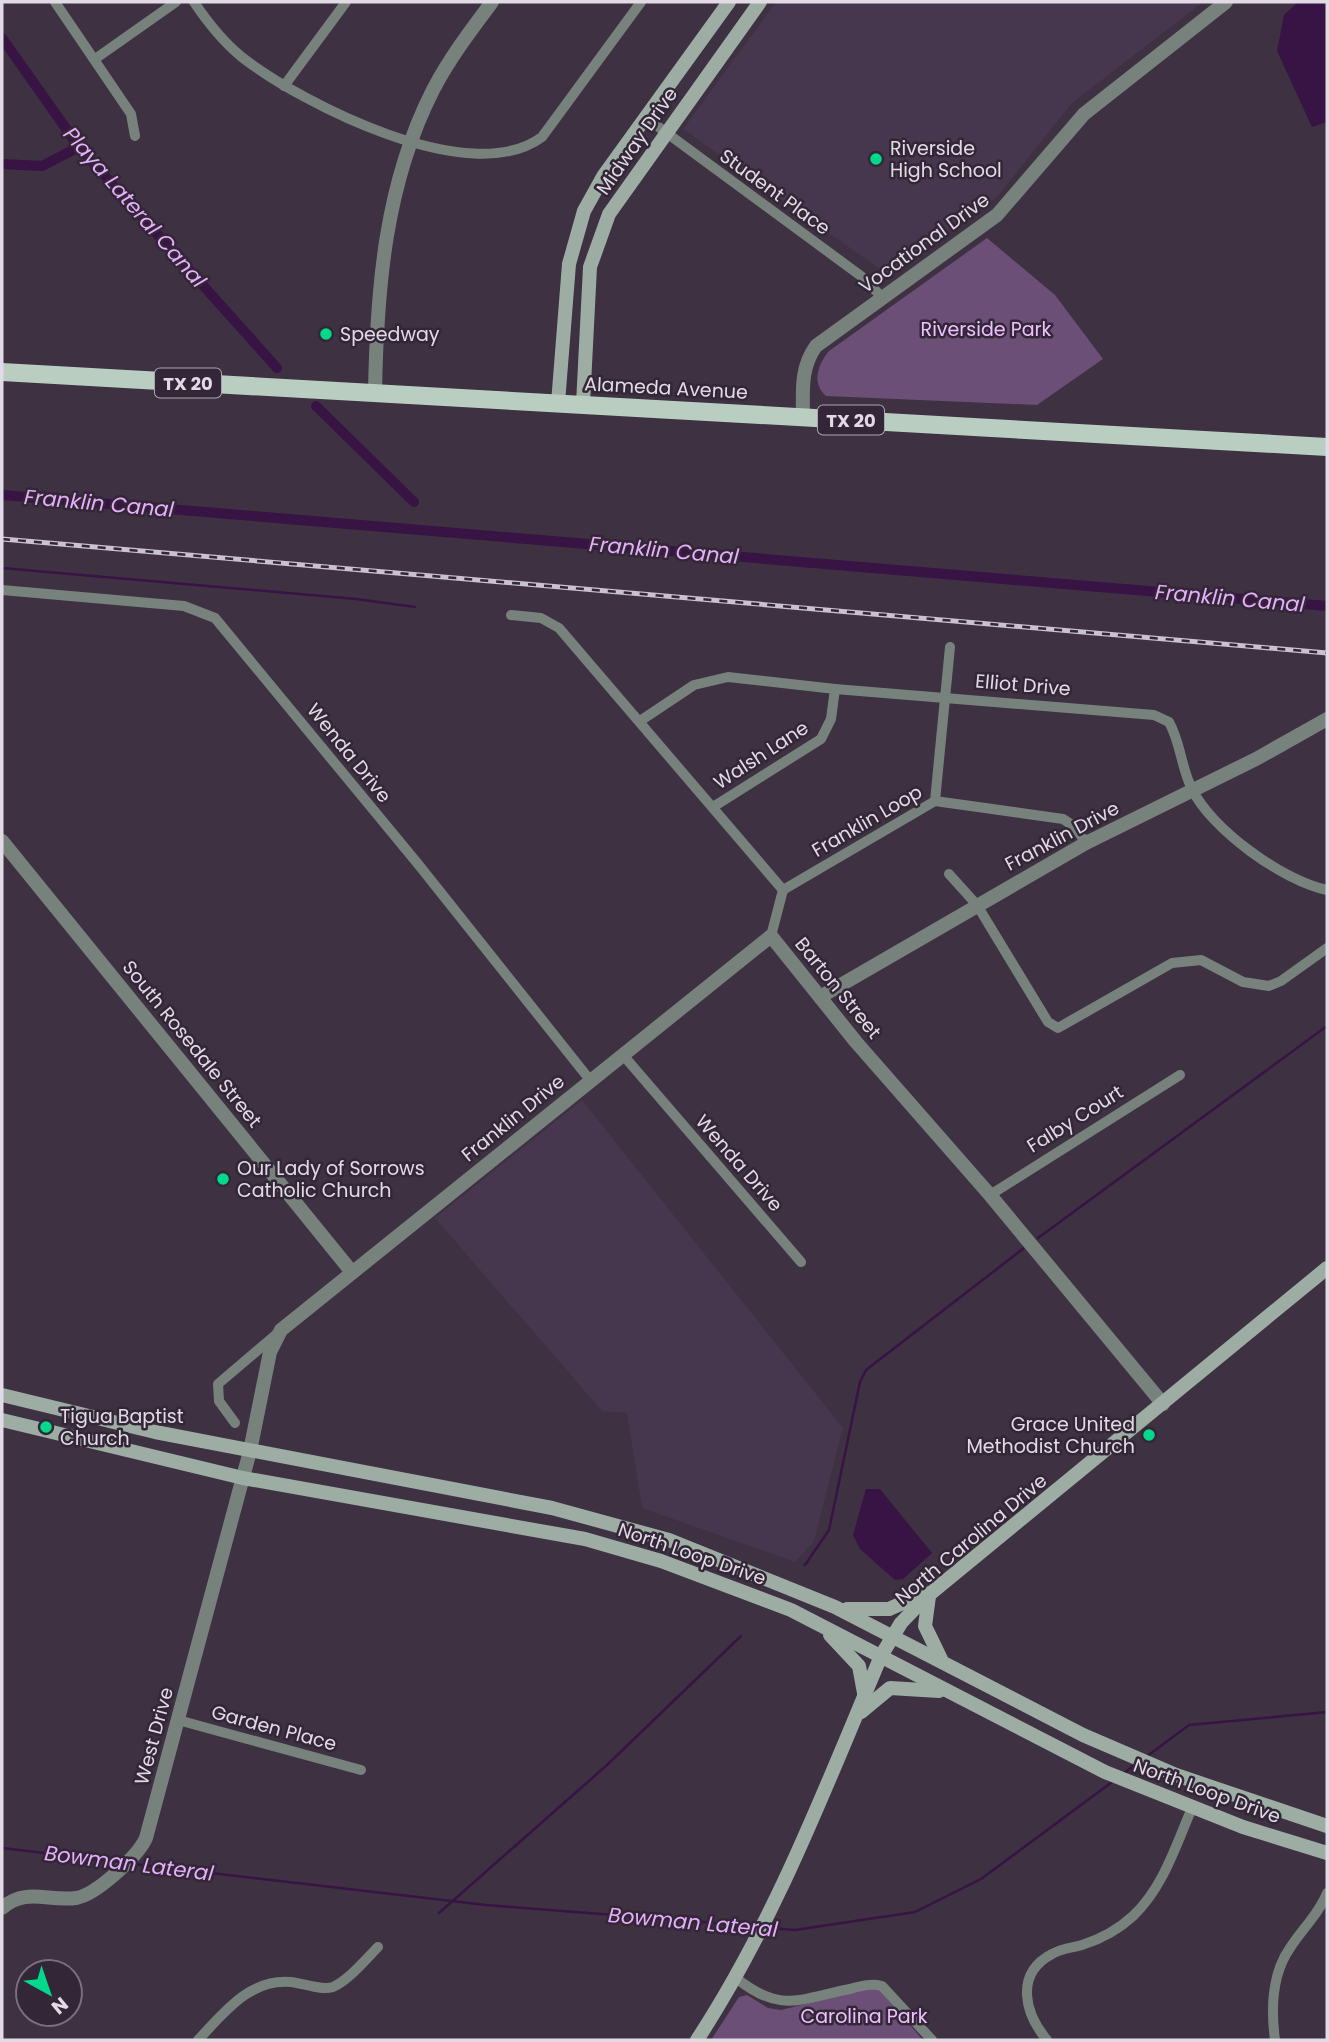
<svg xmlns="http://www.w3.org/2000/svg" width="1329" height="2042" font-family="Poppins,sans-serif">
  <style>
    .built { fill: #47374e }
    .green { fill: #6b4f76 }
    .water { fill: #371443 }
    .lines { fill: none; stroke-linecap: round; stroke-linejoin: round }
    .stream { stroke: #371443; stroke-width: 2.5 }
    .canal { stroke: #371443; stroke-width: 10 }
    .minor { stroke: #78827c; stroke-width: 10 }
    .tertiary { stroke: #78827c; stroke-width: 14 }
    .secondary { stroke: #9dada3; stroke-width: 14 }
    .primary { stroke: #b9cec1; stroke-width: 18 }
    .rail-casing { stroke: #cac2ce; stroke-width: 5 }
    .rail { stroke: #332737; stroke-width: 2.5; stroke-dasharray: 8; stroke-linecap: butt }
    .poi-dot { fill: #02d98b; stroke: #332737; stroke-width: 2.5 }
    .labels { text-anchor: middle; dominant-baseline: central; stroke-width: 5; stroke-linejoin: round; paint-order: stroke }
    .shield { fill: #332737; stroke: #aea5b2; stroke-width: 2 }
    .shield-label { font-size: 18px; font-weight: bold; fill: #e2dbe6 }
    .street-label { font-size: 19px; fill: #e2dbe6; stroke: #332737 }
    .poi-label { font-size: 19px; fill: #e2dbe6; stroke: #332737; text-anchor: start }
    .park-label { font-size: 19px; fill: #edc1ff; stroke: #332737 }
    .water-label { font-size: 21px; font-style: italic; fill: #e6affc; stroke: #332737 }
  </style>
  <rect width="100%" height="100%" fill="#3d3142"/>
  <g class="built">
    <path d="M776 2H1203L1072 103 997 197 888 275 683 129Z"/>
    <path d="M582 1100 843 1428 814 1541 795 1562 642 1508 627 1413 602 1411 435 1218Z"/>
  </g>
  <g class="green">
    <path d="M987 238 1055 295 1103 359 1037 405 826 396C811 383 818 364 829 351Z"/>
    <path d="M865 1989H879L923 2040H711L739 1997 747 1995 768 2008 781 2010Z"/>
  </g>
  <g class="water">
    <path d="M1298 2H1327V122L1312 127 1277 51 1284 15Z"/>
    <path d="M866 1489H880L932 1553 903 1579 895 1580 860 1549 853 1535Z"/>
  </g>
  <g class="lines">
    <g class="stream">
      <path d="M2 568 356 599 415 607"/>
      <path d="M1038 1238 1327 1026"/>
      <path d="M805 1565 829 1530 860 1382 866 1370 1024 1248"/>
      <path d="M1146 1757 1189 1725 1327 1712"/>
      <path d="M1123 1774 1137 1763"/>
      <path d="M2 1848 121 1862"/>
      <path d="M134 1864 486 1905 755 1926"/>
      <path d="M439 1913 607 1765 741 1636"/>
      <path d="M768 1928 795 1930 915 1912 981 1879 1112 1782"/>
    </g>
    <g class="canal">
      <path d="M2 38 79 147 277 368"/>
      <path d="M2 164 42 166 79 147"/>
      <path d="M316 406 414 502"/>
      <path d="M2 495 1327 606"/>
    </g>
    <g class="minor">
      <path d="M55 2 131 114 135 136"/>
      <path d="M194 2C208 23 223 42 243 58 303 104 471 190 542 137L641 2"/>
      <path d="M95 59 176 2"/>
      <path d="M284 86 346 2"/>
      <path d="M645 117 861 276 882 297"/>
      <path d="M2 590 184 606 215 618 418 864 590 1080"/>
      <path d="M511 615 541 618 559 628 783 890"/>
      <path d="M640 721 694 685 728 677 835 689 1154 715 1169 722C1181 743 1181 768 1192 789 1211 829 1283 881 1327 890"/>
      <path d="M935 801 950 647"/>
      <path d="M713 807 821 739 831 719 835 689"/>
      <path d="M949 874 977 905 1048 1022 1058 1028 1172 963 1201 960 1243 982 1269 986 1281 981 1327 948"/>
      <path d="M783 890 935 801 1063 819 1075 827 1086 843"/>
      <path d="M771 936 783 890"/>
      <path d="M623 1055 801 1262"/>
      <path d="M990 1195 1180 1075"/>
      <path d="M235 1423 219 1401 218 1384 279 1332"/>
      <path d="M178 1720 361 1770"/>
      <path d="M736 1978C781 2014 799 1999 850 1989 861 1986 871 1983 882 1986L932 2040"/>
      <path d="M198 2040C224 2013 249 1979 290 1982 304 1983 320 1991 333 1987 349 1980 366 1959 378 1947"/>
      <path d="M1047 2040C1025 2014 1014 1974 1052 1954 1062 1948 1072 1948 1082 1945 1101 1939 1119 1929 1133 1916 1163 1888 1176 1845 1192 1808"/>
      <path d="M1275 2040C1271 2010 1271 1975 1290 1948 1302 1929 1319 1914 1327 1893"/>
    </g>
    <g class="tertiary">
      <path d="M375 391C377 288 385 184 433 90 449 59 471 30 492 2"/>
      <path d="M803 417C803 392 800 368 816 346L997 215 1084 114 1226 2"/>
      <path d="M2 841 351 1271"/>
      <path d="M820 997 1086 843 1256 759 1327 719"/>
      <path d="M2 1908C26 1887 48 1902 76 1898 96 1895 138 1856 146 1838L250 1451 270 1352 281 1330 771 936 856 1042 990 1195 1163 1404"/>
    </g>
    <g class="secondary">
      <path d="M558 403 569 264 584 211 604 175 729 2"/>
      <path d="M583 404 590 267 609 214 760 2"/>
      <path d="M2 1395 155 1432 552 1508 669 1540 835 1607 1083 1735 1176 1775 1327 1826"/>
      <path d="M2 1420 243 1478 585 1539 661 1561 791 1610 1105 1772 1243 1827 1327 1853"/>
      <path d="M929 1596 925 1626 941 1659"/>
      <path d="M847 1609H889L925 1593"/>
      <path d="M830 1635 859 1666 864 1693"/>
      <path d="M861 1712 890 1688 939 1691"/>
      <path d="M697 2040C775 1921 826 1786 881 1656L901 1623 925 1598 1327 1268"/>
    </g>
    <path class="primary" d="M2 372 1327 447"/>
    <defs>
      <path id="rail" d="M2 539 1327 653"/>
    </defs>
    <use href="#rail" class="rail-casing"/>
    <use href="#rail" class="rail"/>
  </g>
  <g class="poi-dot">
    <circle cx="876" cy="159" r="7"/>
    <circle cx="326" cy="334" r="7"/>
    <circle cx="223" cy="1179" r="7"/>
    <circle cx="46" cy="1427" r="7"/>
    <circle cx="1149" cy="1435" r="7"/>
  </g>
  <g class="labels">
    <g class="shield">
      <rect x="155" y="368.5" width="66" height="29" rx="5"/>
      <rect x="818" y="405.5" width="66" height="29" rx="5"/>
    </g>
    <g class="shield-label">
      <text x="188" y="383">TX 20</text>
      <text x="851" y="420">TX 20</text>
    </g>
    <g class="street-label">
      <text transform="translate(637 141) rotate(-55)">Midway Drive</text>
      <text transform="translate(775 192) rotate(36)">Student Place</text>
      <text transform="translate(924 243) rotate(-36)">Vocational Drive</text>
      <text transform="translate(666 388) rotate(3)">Alameda Avenue</text>
      <text transform="translate(1023 685) rotate(5)">Elliot Drive</text>
      <text transform="translate(349 753) rotate(51)">Wenda Drive</text>
      <text transform="translate(761 755) rotate(-33)">Walsh Lane</text>
      <text transform="translate(867 821) rotate(-30)">Franklin Loop</text>
      <text transform="translate(1062 836) rotate(-28)">Franklin Drive</text>
      <text transform="translate(838 988) rotate(51)">Barton Street</text>
      <text transform="translate(192 1044) rotate(51)">South Rosedale Street</text>
      <text transform="translate(513 1118) rotate(-39)">Franklin Drive</text>
      <text transform="translate(1075 1119) rotate(-32)">Falby Court</text>
      <text transform="translate(739 1163) rotate(49)">Wenda Drive</text>
      <text transform="translate(971 1539) rotate(-40)">North Carolina Drive</text>
      <text transform="translate(692 1554) rotate(19)">North Loop Drive</text>
      <text transform="translate(274 1728) rotate(15)">Garden Place</text>
      <text transform="translate(154 1736) rotate(-75)">West Drive</text>
      <text transform="translate(1207 1791) rotate(20)">North Loop Drive</text>
    </g>
    <g class="poi-label">
      <text x="890" y="148">Riverside<tspan x="890" dy="22">High School</tspan></text>
      <text x="340" y="334">Speedway</text>
      <text x="237" y="1168">Our Lady of Sorrows<tspan x="237" dy="22">Catholic Church</tspan></text>
      <text x="60" y="1416">Tigua Baptist<tspan x="60" dy="22">Church</tspan></text>
      <text x="1135" y="1424" text-anchor="end">Grace United<tspan x="1135" dy="22">Methodist Church</tspan></text>
    </g>
    <g class="park-label">
      <text x="986" y="329">Riverside Park</text>
      <text x="864" y="2016">Carolina Park</text>
    </g>
    <g class="water-label">
      <text transform="translate(135 207) rotate(49)">Playa Lateral Canal</text>
      <text transform="translate(99 503) rotate(5)">Franklin Canal</text>
      <text transform="translate(664 550) rotate(5)">Franklin Canal</text>
      <text transform="translate(1230 598) rotate(5)">Franklin Canal</text>
      <text transform="translate(129 1863) rotate(7)">Bowman Lateral</text>
      <text transform="translate(693 1922) rotate(5)">Bowman Lateral</text>
    </g>
  </g>
  <rect width="1329" height="2042" fill="none" stroke="#e2dbe6" stroke-width="7"/>
  <g transform="translate(49 1993) rotate(140)"><circle r="33" fill="#332737" stroke="#796f7d" stroke-width="2"/>
  <path d="M0-5L12 26L0 18L-12 26Z" fill="#02d98b"/>
  <text y="-10" font-size="19" font-weight="bold" text-anchor="middle" fill="#e2dbe6">N</text>
  </g>
</svg>
